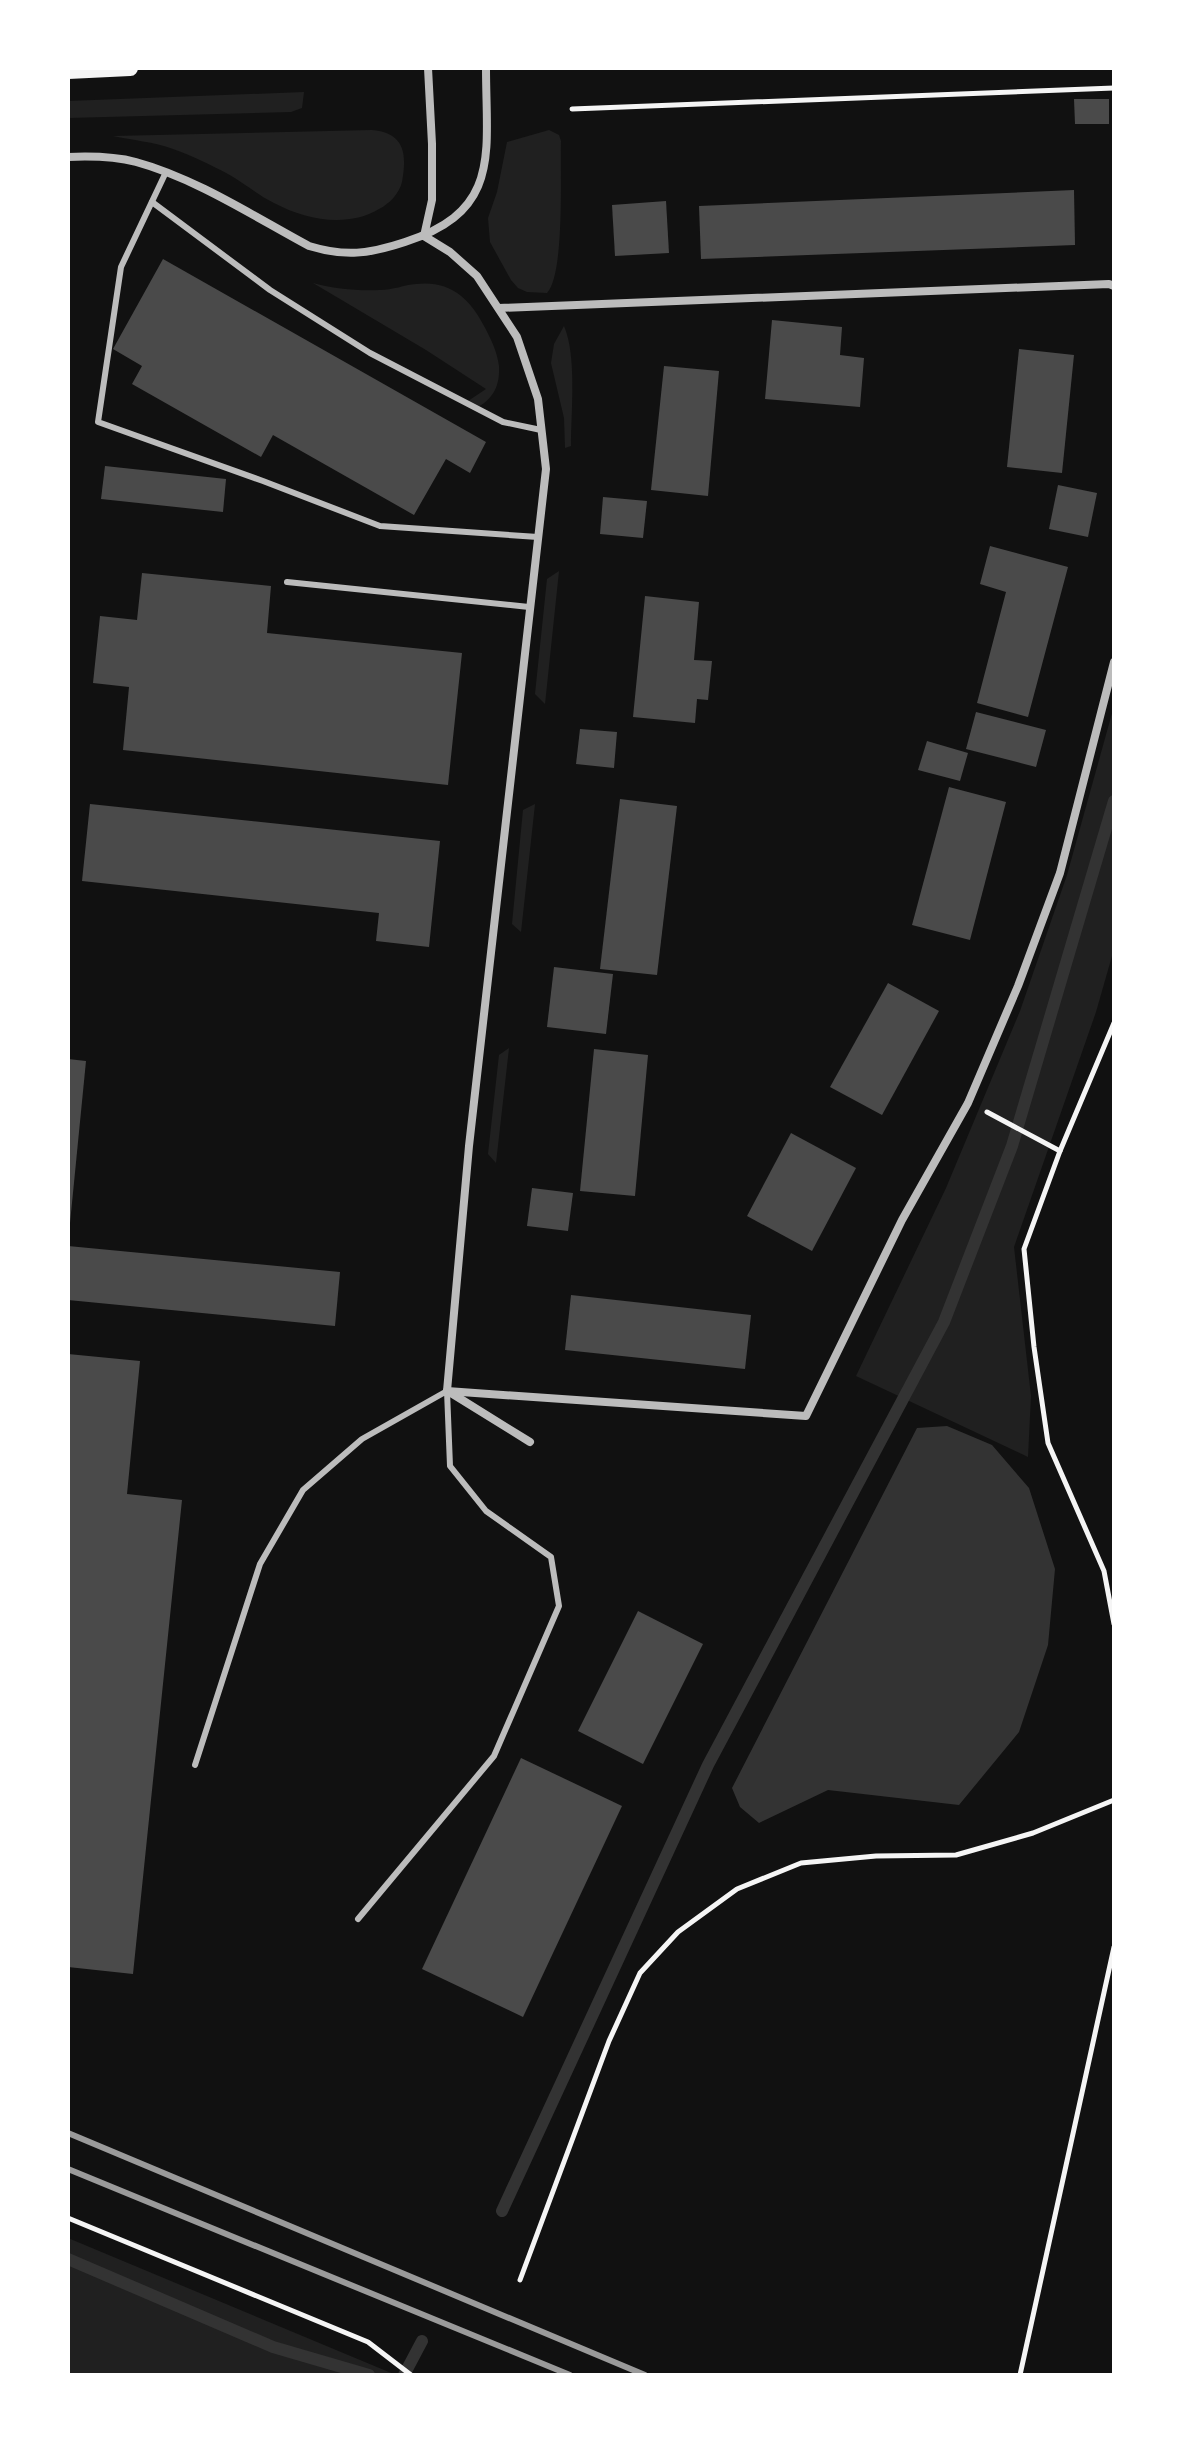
<svg xmlns="http://www.w3.org/2000/svg" width="1182" height="2443" font-family="'Varela Round',sans-serif">
  <style>
    .green { fill: #202020 }
    .water { fill: #333 }
    .lines { fill: none; stroke-linecap: round; stroke-linejoin: round }
    .stream { stroke: #333; stroke-width: 12 }
    .building { fill: #4a4a4a }
    .path { stroke: #f5f5f5; stroke-width: 5 }
    .service { stroke: #bcbcbc; stroke-width: 6 }
    .minor { stroke: #bcbcbc; stroke-width: 8 }
    .secondary { stroke: #f5f5f5; stroke-width: 16 }
    .rail { stroke: #9a9a9a; stroke-width: 6 }
  </style>
  <rect width="100%" height="100%" fill="#111"/>
  <g class="green">
    <path d="M304 92 302 108 291 112 68 118V101Z"/>
    <path d="M372 130C405 133 407 154 402 182 399 194 389 204 379 209 347 228 306 220 274 203 258 195 244 183 228 174 211 165 191 155 173 149 154 142 132 140 113 136Z"/>
    <path d="M549 130 559 135 561 141C560 171 565 274 547 293L527 292 518 288 511 280 490 242 488 218 497 192 507 142Z"/>
    <path d="M313 283C334 289 358 291 380 290 393 290 404 285 416 284 449 280 470 298 484 326 491 339 497 351 499 366 500 385 494 398 478 407L465 403 486 389 426 350Z"/>
    <path d="M564 326C577 356 571 412 571 446L565 448 564 418 551 363 554 344Z"/>
    <path d="M559 571 545 704 535 694 547 579Z"/>
    <path d="M1114 706V949L1096 1012 1014 1247 1031 1396 1028 1457 856 1376 946 1188 1020 1011 1067 875Z"/>
    <path d="M535 804 521 932 512 924 523 810Z"/>
    <path d="M509 1048 496 1163 488 1154 499 1055Z"/>
    <path d="M68 2238 396 2375H68Z"/>
  </g>
  <path class="water" d="M947 1426 992 1445 1029 1488 1055 1569 1048 1645 1019 1732 959 1805 828 1790 759 1823 740 1807 732 1788 917 1428Z"/>
  <g class="lines">
    <g class="stream">
      <path d="M502 2211 708 1765 944 1322 1012 1146 1114 801"/>
      <path d="M68 2259 273 2347 369 2375"/>
      <path d="M404 2375 422 2341"/>
    </g>
  </g>
  <g class="building">
    <path d="M1074 99H1109V124H1075Z"/>
    <path d="M1074 190 1075 245 701 259 699 206Z"/>
    <path d="M666 201 669 253 615 256 612 205Z"/>
    <path d="M163 259 486 442 470 473 446 459 414 515 273 435 261 457 132 384 142 366 113 349Z"/>
    <path d="M772 320 842 327 840 355 864 358 860 407 765 399Z"/>
    <path d="M1019 349 1074 355 1062 473 1007 467Z"/>
    <path d="M664 366 719 371 708 496 651 490Z"/>
    <path d="M105 466 226 479 223 512 101 499Z"/>
    <path d="M1058 485 1097 493 1088 537 1049 529Z"/>
    <path d="M603 497 647 501 643 538 600 534Z"/>
    <path d="M990 546 1068 567 1028 717 977 703 1006 592 980 584Z"/>
    <path d="M142 573 271 586 267 633 462 653 448 785 123 750 129 687 93 683 100 616 137 620Z"/>
    <path d="M645 596 699 602 694 660 712 661 708 700 697 699 695 723 633 717Z"/>
    <path d="M976 712 1046 730 1036 767 966 749Z"/>
    <path d="M580 729 617 732 614 768 576 764Z"/>
    <path d="M927 741 968 753 960 781 918 770Z"/>
    <path d="M949 787 1006 802 970 940 912 925Z"/>
    <path d="M620 799 677 806 657 975 600 969Z"/>
    <path d="M90 804 440 841 429 947 376 941 379 913 82 881Z"/>
    <path d="M554 967 613 974 606 1034 547 1027Z"/>
    <path d="M888 983 939 1011 882 1115 830 1087Z"/>
    <path d="M594 1049 648 1055 635 1196 580 1191Z"/>
    <path d="M68 1059 86 1061 70 1223H68Z"/>
    <path d="M791 1133 856 1168 812 1251 747 1216Z"/>
    <path d="M532 1188 573 1193 568 1231 527 1226Z"/>
    <path d="M68 1246 340 1272 335 1326 68 1300Z"/>
    <path d="M571 1295 751 1315 745 1369 565 1350Z"/>
    <path d="M68 1354 140 1361 127 1494 182 1500 133 1974 68 1967Z"/>
    <path d="M638 1611 703 1644 643 1764 578 1731Z"/>
    <path d="M521 1758 622 1806 523 2017 422 1969Z"/>
  </g>
  <g class="lines">
    <g class="path">
      <path d="M572 109 1114 88"/>
      <path d="M987 1112 1060 1151 1024 1249 1034 1347 1048 1443 1104 1571 1114 1624"/>
      <path d="M1060 1151 1114 1023"/>
      <path d="M68 2218 368 2342 411 2375"/>
      <path d="M520 2280 609 2041 640 1973 678 1932 737 1889 801 1863 876 1856 956 1855 1033 1833 1114 1800"/>
      <path d="M1020 2375 1114 1947"/>
    </g>
    <g class="service">
      <path d="M166 172 121 267 98 422 263 481 380 526 538 537"/>
      <path d="M152 202 270 290 370 353 503 422 541 430"/>
      <path d="M287 582 529 607"/>
      <path d="M195 1765 260 1564 303 1490 362 1439 447 1391 450 1466 486 1511 551 1557 559 1606 494 1756 358 1919"/>
    </g>
    <g class="minor">
      <path d="M68 157C91 156 113 156 136 162 195 178 255 217 309 246 345 257 369 254 405 242 502 211 486 153 486 68"/>
      <path d="M424 236 450 252 477 276 517 337 538 399 546 469 469 1146 447 1391"/>
      <path d="M424 236 432 200V144L428 68"/>
      <path d="M499 308 1109 284 1114 286"/>
      <path d="M447 1391 806 1416 902 1220 968 1103 1018 986 1060 873 1114 662"/>
      <path d="M451 1393 530 1442"/>
    </g>
    <path class="secondary" d="M68 71 130 68"/>
    <g class="rail">
      <path d="M68 2133 645 2375"/>
      <path d="M68 2169 570 2375"/>
    </g>
  </g>
  <rect width="1182" height="2443" fill="none" stroke="#ffffff" stroke-width="140"/>
</svg>
